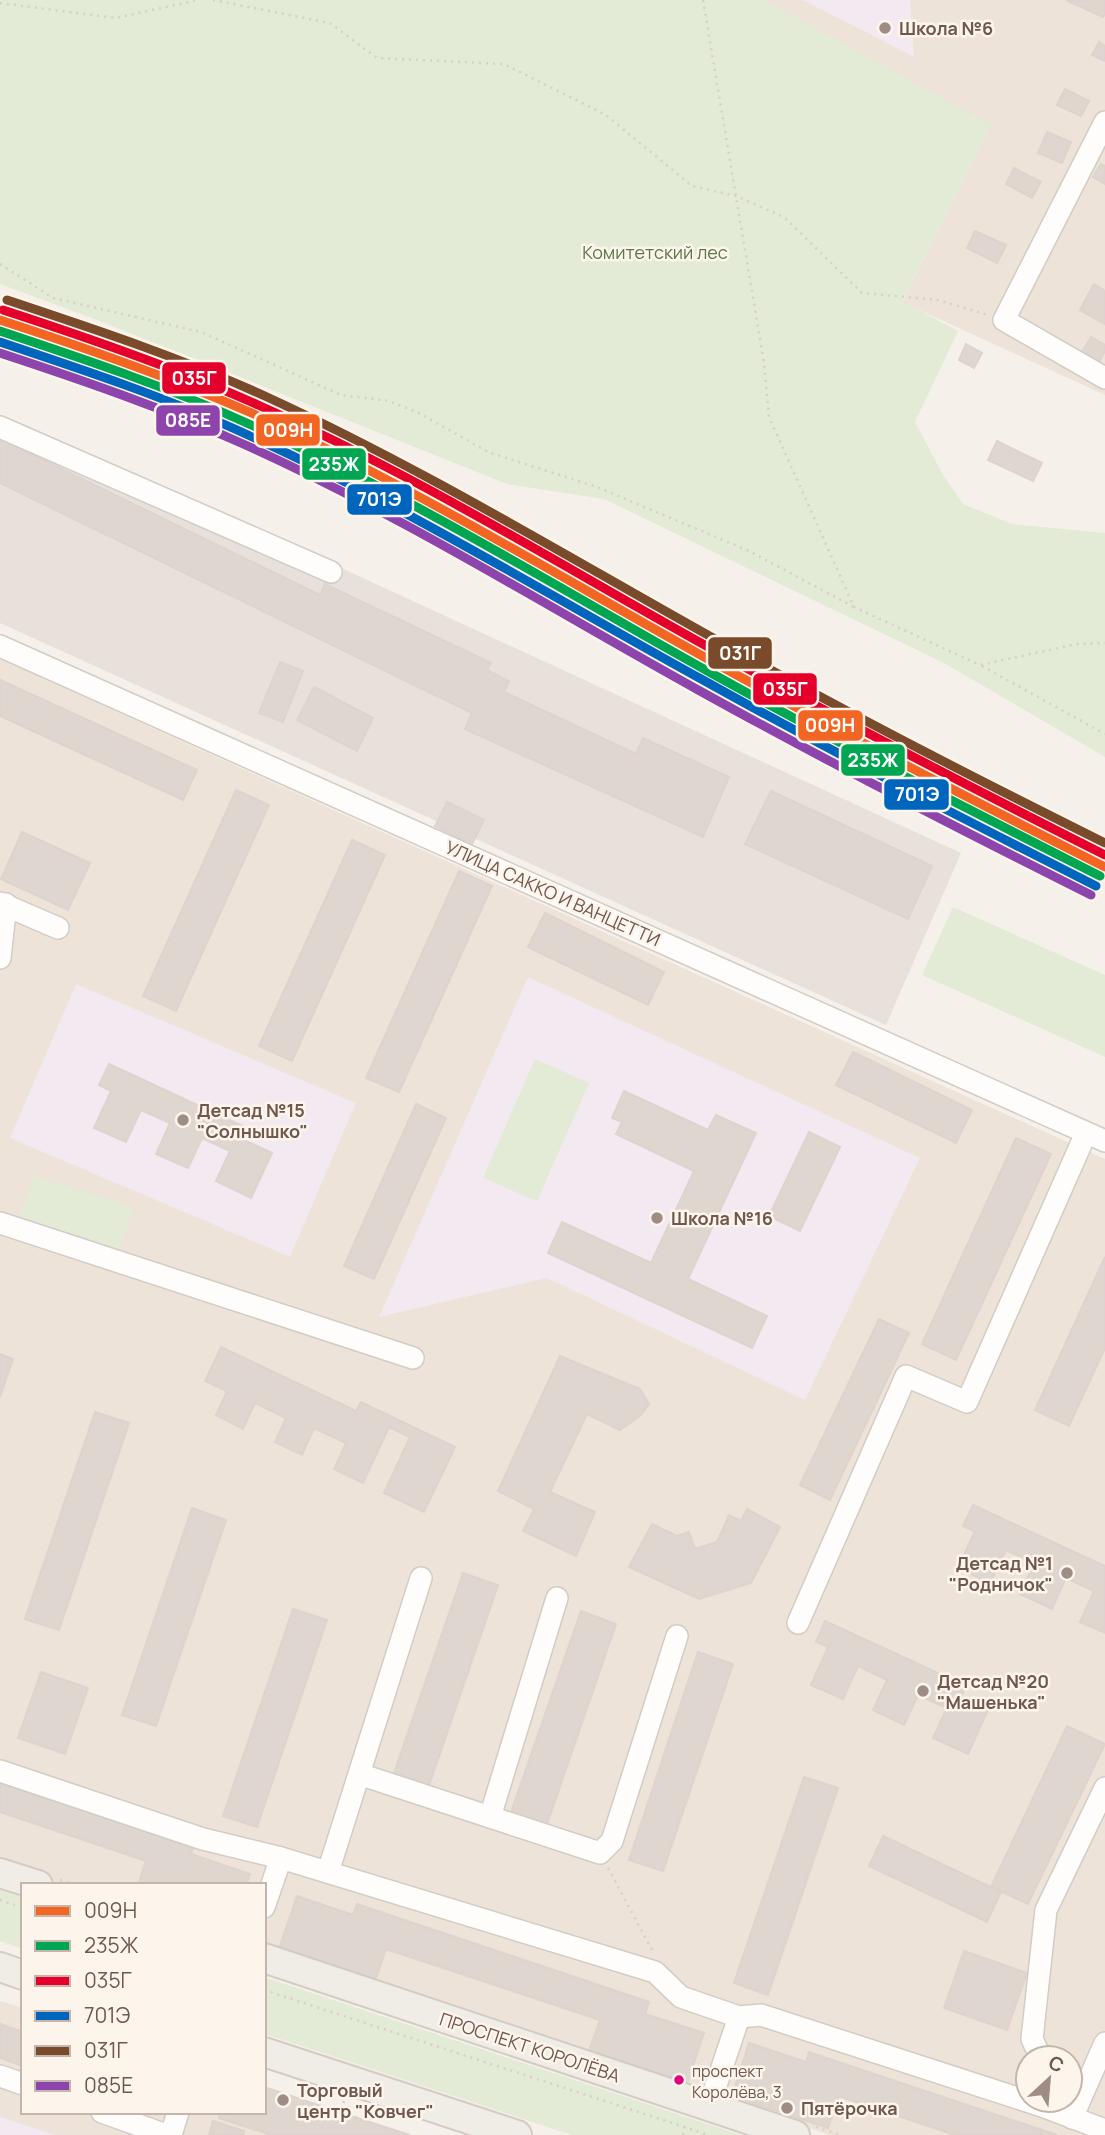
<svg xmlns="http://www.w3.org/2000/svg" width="1105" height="2135" font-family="Manrope,sans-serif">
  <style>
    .residential { fill: #eee3d8; fill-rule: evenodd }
    .industrial { fill: #e7e0db }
    .education { fill: #f2e9f1 }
    .green { fill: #e3ead6 }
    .building { fill: #dfd6d0; stroke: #ded3cd; stroke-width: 2 }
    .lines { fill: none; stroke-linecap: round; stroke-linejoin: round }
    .minor-casing { stroke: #d3ccc5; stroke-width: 24 }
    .major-casing { stroke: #d4cbc7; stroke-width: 32 }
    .path { stroke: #d6d0cb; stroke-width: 2.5; stroke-dasharray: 2 5; stroke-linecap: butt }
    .minor { stroke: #fefdfc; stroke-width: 21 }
    .major { stroke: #f0ece6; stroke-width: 28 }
    .rail-1-casing { stroke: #fdf5ec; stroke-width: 14 }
    .rail-2-casing { stroke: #fdf5ec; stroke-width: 14 }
    .rail-3-casing { stroke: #fdf5ec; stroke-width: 14 }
    .rail-4-casing { stroke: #fdf5ec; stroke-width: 14 }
    .rail-5-casing { stroke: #fdf5ec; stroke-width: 14 }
    .rail-6-casing { stroke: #fdf5ec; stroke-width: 14 }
    .rail-1 { stroke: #f26522; stroke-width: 9 }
    .rail-2 { stroke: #00a651; stroke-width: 9 }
    .rail-3 { stroke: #e4002b; stroke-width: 9 }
    .rail-4 { stroke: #0065bd; stroke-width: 9 }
    .rail-5 { stroke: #7a4b2a; stroke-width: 9 }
    .rail-6 { stroke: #8e44ad; stroke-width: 9 }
    .poi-dot { fill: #9f8d85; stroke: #fdf5ec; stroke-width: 2.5 }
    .bus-dot { fill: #e5007d; stroke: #fdf5ec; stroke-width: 2.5 }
    .labels { text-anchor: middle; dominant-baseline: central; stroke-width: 5; stroke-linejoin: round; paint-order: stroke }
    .bus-label { font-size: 16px; fill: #70584e; stroke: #fdf5ec; text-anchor: start }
    .poi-label { font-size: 18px; font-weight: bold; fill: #70584e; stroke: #fdf5ec; text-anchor: start }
    .park-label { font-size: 18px; fill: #5a7a4a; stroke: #fdf5ec }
    .street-label { font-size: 18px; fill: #70584e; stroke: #fdf5ec }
    .line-badge { stroke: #fdf5ec; stroke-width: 2.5 }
    .badge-label { font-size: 19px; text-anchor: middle; font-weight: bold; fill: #fff }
  </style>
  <rect width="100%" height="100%" fill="#f6f0ea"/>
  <g class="residential">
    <path d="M763 0H1105V395L902 302 990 126Z"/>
    <path d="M0 659 1105 1159V2135H830L264 1950V1885H64L0 1864ZM1028 2058H1070V2100H1028Z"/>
    <path d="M0 2001 23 2008V2112H264V2087L412 2135H0Z"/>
  </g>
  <path class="industrial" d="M0 415 339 567 961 853 886 1025 0 623Z"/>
  <g class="education">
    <path d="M803 0H910L914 57Z"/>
    <path d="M528 977 920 1158 805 1400 547 1278 379 1317Z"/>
    <path d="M76 984 356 1103 290 1257 10 1138Z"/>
    <path d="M0 2117 55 2135H0Z"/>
  </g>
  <g class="green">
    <path d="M0 0H764L991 125 902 301 958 331 915 422 943 475 963 504 1012 524 1105 533V757L944 663 604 499 507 484 97 320 0 284Z"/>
    <path d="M953 907 1105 975V1057L922 975Z"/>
    <path d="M535 1059 589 1083 537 1201 483 1178Z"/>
    <path d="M33 1176 133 1207 120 1249 20 1219Z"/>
    <path d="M0 1888 23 1896V1949L0 1941Z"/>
    <path d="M264 1977 740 2135H572L265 2034Z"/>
  </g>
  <g class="building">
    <path d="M1066 0H1105V14L1103 17Z"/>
    <path d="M1099 42 1105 46V61L1092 55Z"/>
    <path d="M1065 89 1089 101 1081 116 1057 105Z"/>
    <path d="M1047 132 1071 142 1062 163 1038 153Z"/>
    <path d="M1101 164 1105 166V184L1093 177Z"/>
    <path d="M1014 168 1041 182 1032 198 1006 184Z"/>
    <path d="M975 231 1006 245 997 263 967 248Z"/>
    <path d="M1094 284 1105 291V324L1080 310Z"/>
    <path d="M1091 337 1105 345V351L1098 364 1081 354Z"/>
    <path d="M966 344 982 353 974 368 959 360Z"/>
    <path d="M0 439 320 595 325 584 491 663 487 670 509 681 504 692 636 754 643 738 729 777 703 837 465 729 472 713 0 483Z"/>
    <path d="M997 441 1042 463 1033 481 988 460Z"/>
    <path d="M280 662 303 671 283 722 259 713Z"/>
    <path d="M0 680 197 770 183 800 0 716Z"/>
    <path d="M314 687 373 718 357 751 297 720Z"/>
    <path d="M236 790 269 805 176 1011 143 996Z"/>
    <path d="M771 791 932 866 908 919 745 844Z"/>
    <path d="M447 802 484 820 472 844 435 826Z"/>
    <path d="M22 832 90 863 68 910 1 879Z"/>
    <path d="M352 840 385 855 292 1061 259 1046Z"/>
    <path d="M459 871 492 886 399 1092 366 1078Z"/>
    <path d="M545 913 664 972 648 1005 528 947Z"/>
    <path d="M853 1052 972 1110 956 1143 836 1085Z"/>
    <path d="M109 1064 249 1129 244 1140 272 1153 251 1198 216 1181 230 1151 202 1138 188 1168 156 1154 170 1123 141 1110 126 1142 94 1128 111 1091 99 1085Z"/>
    <path d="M624 1091 708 1130 716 1115 756 1133 688 1279 767 1316 752 1348 548 1253 562 1222 651 1263 694 1171 616 1134 622 1122 612 1118Z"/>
    <path d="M416 1104 446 1118 374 1279 344 1266Z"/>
    <path d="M809 1132 840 1147 800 1231 769 1216Z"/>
    <path d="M1016 1138 1051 1154 956 1360 922 1344Z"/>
    <path d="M1105 1257V1348L1069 1426 1035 1410Z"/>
    <path d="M879 1319 909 1333 830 1500 800 1485Z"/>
    <path d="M221 1347 356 1411 361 1402 455 1447 424 1512 384 1493 410 1437 389 1427 363 1483 334 1469 346 1443 314 1428 302 1455 275 1442 286 1418 255 1403 243 1429 216 1415 227 1391 205 1381Z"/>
    <path d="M0 1354 13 1359 0 1397Z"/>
    <path d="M560 1356 640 1389 649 1404 641 1415 620 1430 587 1414 550 1492 595 1512 576 1556 523 1531 534 1509 498 1491Z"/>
    <path d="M95 1412 129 1423 59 1630 25 1619Z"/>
    <path d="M973 1505 1105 1566V1633L1080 1622 1094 1591 1066 1578 1052 1609 1020 1594 1034 1563 1006 1550 990 1583 958 1568 975 1531 963 1526Z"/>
    <path d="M192 1508 226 1520 156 1726 122 1715Z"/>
    <path d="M747 1509 780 1527 751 1583 699 1599 629 1567 652 1524 677 1536 689 1532 695 1549 717 1542 729 1515 741 1521Z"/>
    <path d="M463 1573 498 1585 427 1791 392 1779Z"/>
    <path d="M293 1609 327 1620 257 1827 223 1816Z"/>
    <path d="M581 1611 616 1624 545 1830 509 1818Z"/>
    <path d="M825 1621 966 1686 961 1697 988 1710 968 1754 933 1738 947 1708 918 1695 904 1725 873 1710 887 1680 858 1666 843 1699 811 1685 828 1647 816 1642Z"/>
    <path d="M698 1652 733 1664 663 1871 629 1860Z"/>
    <path d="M41 1672 88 1688 65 1754 18 1738Z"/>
    <path d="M1067 1726 1105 1744 1028 1904 991 1887Z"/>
    <path d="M0 1777 195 1843 191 1854 250 1874 246 1885H138L146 1861 0 1812Z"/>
    <path d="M804 1777 838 1788 768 1995 734 1983Z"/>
    <path d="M883 1836 1001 1892 987 1922 869 1866Z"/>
    <path d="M297 1896 353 1915 357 1904 649 2002 645 2014 704 2033 687 2084 589 2051 600 2020 386 1949 375 1981 279 1949Z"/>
    <path d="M964 1951 1027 1973 1007 2030 944 2008Z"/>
    <path d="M0 2024 23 2032V2066L0 2058Z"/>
    <path d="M749 2043 806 2062 809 2052 1057 2135H955L839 2096 828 2128 732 2096Z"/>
    <path d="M264 2087 366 2121 410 2135H272L219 2118 220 2112H264Z"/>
    <path d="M213 2121 244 2131 243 2135H209Z"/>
  </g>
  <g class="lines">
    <defs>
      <g id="minor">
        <path d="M1105 122 1004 320 1105 378"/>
        <path d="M0 427 331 572"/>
        <path d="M0 646 1105 1141"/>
        <path d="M0 903 58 928"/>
        <path d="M0 958 6 904"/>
        <path d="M0 1223 413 1358"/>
        <path d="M798 1623 906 1376 967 1402 1086 1133"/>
        <path d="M0 1771 203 1839 281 1858"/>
        <path d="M359 1774 600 1853 612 1841 677 1636"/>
        <path d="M490 1817 557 1598"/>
        <path d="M328 1872 421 1578"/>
        <path d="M264 1907 281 1858 655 1972 681 1997 739 2017 761 2015 1042 2106 1105 2130"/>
        <path d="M1041 2058 1032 2039 1046 1910 1105 1788"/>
        <path d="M0 2076 23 2084"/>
        <path d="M709 2106 739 2017"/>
        <path d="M102 2112 166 2135"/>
        <path d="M1072 2118 1105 2043"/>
        <path d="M171 2135 178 2112"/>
      </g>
      <g id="major">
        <path d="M0 1873 38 1885"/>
        <path d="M264 1958 795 2135"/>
        <path d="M0 1967 23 1975"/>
        <path d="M264 2052 517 2135"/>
      </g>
    </defs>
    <use href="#minor" class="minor-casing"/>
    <use href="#major" class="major-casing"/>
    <g class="path">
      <path d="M213 0 330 23 377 58 504 64 606 115 692 186 736 196 784 217 862 293 938 300 988 315"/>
      <path d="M703 0 764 363 769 417 854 607 980 665 1077 644 1105 643"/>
      <path d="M0 3 116 18 198 0"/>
      <path d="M0 264 53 298 201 332 341 395 389 401 419 413 488 452 597 487 749 551 854 607"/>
      <path d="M982 666 1105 734"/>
      <path d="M608 1868 653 1952"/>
      <path d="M60 1880 74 1885"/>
      <path d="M0 1900 23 1908"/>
      <path d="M23 1918V1922"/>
      <path d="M264 1990 709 2135"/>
      <path d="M344 2101 340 2112 366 2121"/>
      <path d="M816 2127 840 2135"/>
      <path d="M683 2135 685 2127"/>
    </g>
    <use href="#minor" class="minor"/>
    <use href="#major" class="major"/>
    <defs>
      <path id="rail-1" d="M0 320C86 348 173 378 256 415 414 487 563 579 715 663 843 734 974 801 1105 867"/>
      <path id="rail-2" d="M0 331C84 359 168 387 249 424 409 495 558 588 711 673 839 744 970 810 1100 876"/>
      <path id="rail-3" d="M3 310C89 338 176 368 258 405 419 476 568 570 721 654 848 724 976 790 1105 855"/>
      <path id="rail-4" d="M0 342C84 370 168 398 248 435 405 506 552 597 703 680 832 752 964 819 1096 886"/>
      <path id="rail-5" d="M7 300C94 329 182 358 267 397 424 469 571 559 722 643 848 713 976 779 1105 843"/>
      <path id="rail-6" d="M0 353C82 380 163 408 241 443 400 514 548 607 700 691 828 762 959 829 1091 895"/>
    </defs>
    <use href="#rail-1" class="rail-1-casing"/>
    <use href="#rail-2" class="rail-2-casing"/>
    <use href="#rail-3" class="rail-3-casing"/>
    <use href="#rail-4" class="rail-4-casing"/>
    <use href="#rail-5" class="rail-5-casing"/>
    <use href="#rail-6" class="rail-6-casing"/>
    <use href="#rail-1" class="rail-1"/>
    <use href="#rail-2" class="rail-2"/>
    <use href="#rail-3" class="rail-3"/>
    <use href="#rail-4" class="rail-4"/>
    <use href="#rail-5" class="rail-5"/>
    <use href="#rail-6" class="rail-6"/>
  </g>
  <g class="poi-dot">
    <circle cx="885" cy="28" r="7"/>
    <circle cx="183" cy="1120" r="7"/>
    <circle cx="657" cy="1218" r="7"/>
    <circle cx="1067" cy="1573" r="7"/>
    <circle cx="923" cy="1691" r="7"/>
    <circle cx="283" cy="2100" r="7"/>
    <circle cx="787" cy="2108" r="7"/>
  </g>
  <circle class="bus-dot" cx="679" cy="2080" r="6"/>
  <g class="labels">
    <g class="bus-label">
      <text x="692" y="2071">проспект<tspan x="692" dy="21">Королёва, 3</tspan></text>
    </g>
    <g class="poi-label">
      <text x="899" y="28">Школа №6</text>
      <text x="197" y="1110">Детсад №15<tspan x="197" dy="21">"Солнышко"</tspan></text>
      <text x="671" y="1218">Школа №16</text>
      <text x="1053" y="1563" text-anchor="end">Детсад №1<tspan x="1053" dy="21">"Родничок"</tspan></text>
      <text x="937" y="1681">Детсад №20<tspan x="937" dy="21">"Машенька"</tspan></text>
      <text x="297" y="2090">Торговый<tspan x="297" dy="21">центр "Ковчег"</tspan></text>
      <text x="801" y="2108">Пятёрочка</text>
    </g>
    <g class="park-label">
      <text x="655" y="252">Комитетский лес</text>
    </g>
    <g class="street-label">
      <text transform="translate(553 893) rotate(24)">УЛИЦА САККО И ВАНЦЕТТИ</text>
      <text transform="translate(530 2047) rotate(18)">ПРОСПЕКТ КОРОЛЁВА</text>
    </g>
  </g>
  <g class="line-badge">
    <rect x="161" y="361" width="66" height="34" rx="7" fill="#e4002b"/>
    <rect x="155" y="404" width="66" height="33" rx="7" fill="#8e44ad"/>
    <rect x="255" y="413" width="66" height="34" rx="7" fill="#f26522"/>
    <rect x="301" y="447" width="66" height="34" rx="7" fill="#00a651"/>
    <rect x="346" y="483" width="67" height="33" rx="7" fill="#0065bd"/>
    <rect x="707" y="636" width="66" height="34" rx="7" fill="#7a4b2a"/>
    <rect x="752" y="672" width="66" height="34" rx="7" fill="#e4002b"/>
    <rect x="797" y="709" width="67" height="33" rx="7" fill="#f26522"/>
    <rect x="840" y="743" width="66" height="34" rx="7" fill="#00a651"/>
    <rect x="883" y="778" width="67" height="33" rx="7" fill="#0065bd"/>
  </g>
  <g class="badge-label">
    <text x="194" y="385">035Г</text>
    <text x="188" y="427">085Е</text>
    <text x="288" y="437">009Н</text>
    <text x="334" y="471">235Ж</text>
    <text x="379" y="506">701Э</text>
    <text x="740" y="660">031Г</text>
    <text x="785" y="696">035Г</text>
    <text x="830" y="732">009Н</text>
    <text x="873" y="767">235Ж</text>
    <text x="917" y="801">701Э</text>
  </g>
  <rect x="21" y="1883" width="245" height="231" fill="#fdf5ec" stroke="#c5b6ad" stroke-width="2"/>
  <rect x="35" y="1906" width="35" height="10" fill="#f26522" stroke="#c5b6ad" stroke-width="2"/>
  <text x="84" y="1918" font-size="21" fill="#70584e">009Н</text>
  <rect x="35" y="1941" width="35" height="10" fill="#00a651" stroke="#c5b6ad" stroke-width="2"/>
  <text x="84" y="1953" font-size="21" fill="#70584e">235Ж</text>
  <rect x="35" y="1976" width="35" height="10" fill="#e4002b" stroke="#c5b6ad" stroke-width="2"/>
  <text x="84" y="1988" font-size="21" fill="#70584e">035Г</text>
  <rect x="35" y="2011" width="35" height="10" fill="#0065bd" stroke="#c5b6ad" stroke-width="2"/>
  <text x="84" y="2023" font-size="21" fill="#70584e">701Э</text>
  <rect x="35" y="2046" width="35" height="10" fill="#7a4b2a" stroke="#c5b6ad" stroke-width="2"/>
  <text x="84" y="2058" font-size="21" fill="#70584e">031Г</text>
  <rect x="35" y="2081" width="35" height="10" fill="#8e44ad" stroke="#c5b6ad" stroke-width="2"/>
  <text x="84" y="2093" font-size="21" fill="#70584e">085Е</text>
  <g transform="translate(1049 2079) rotate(26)"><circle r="33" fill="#fdf5ec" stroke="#c5b6ad" stroke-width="2"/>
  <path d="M0-5L12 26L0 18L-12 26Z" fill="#9f8d85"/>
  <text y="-10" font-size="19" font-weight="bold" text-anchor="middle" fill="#70584e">С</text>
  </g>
</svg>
